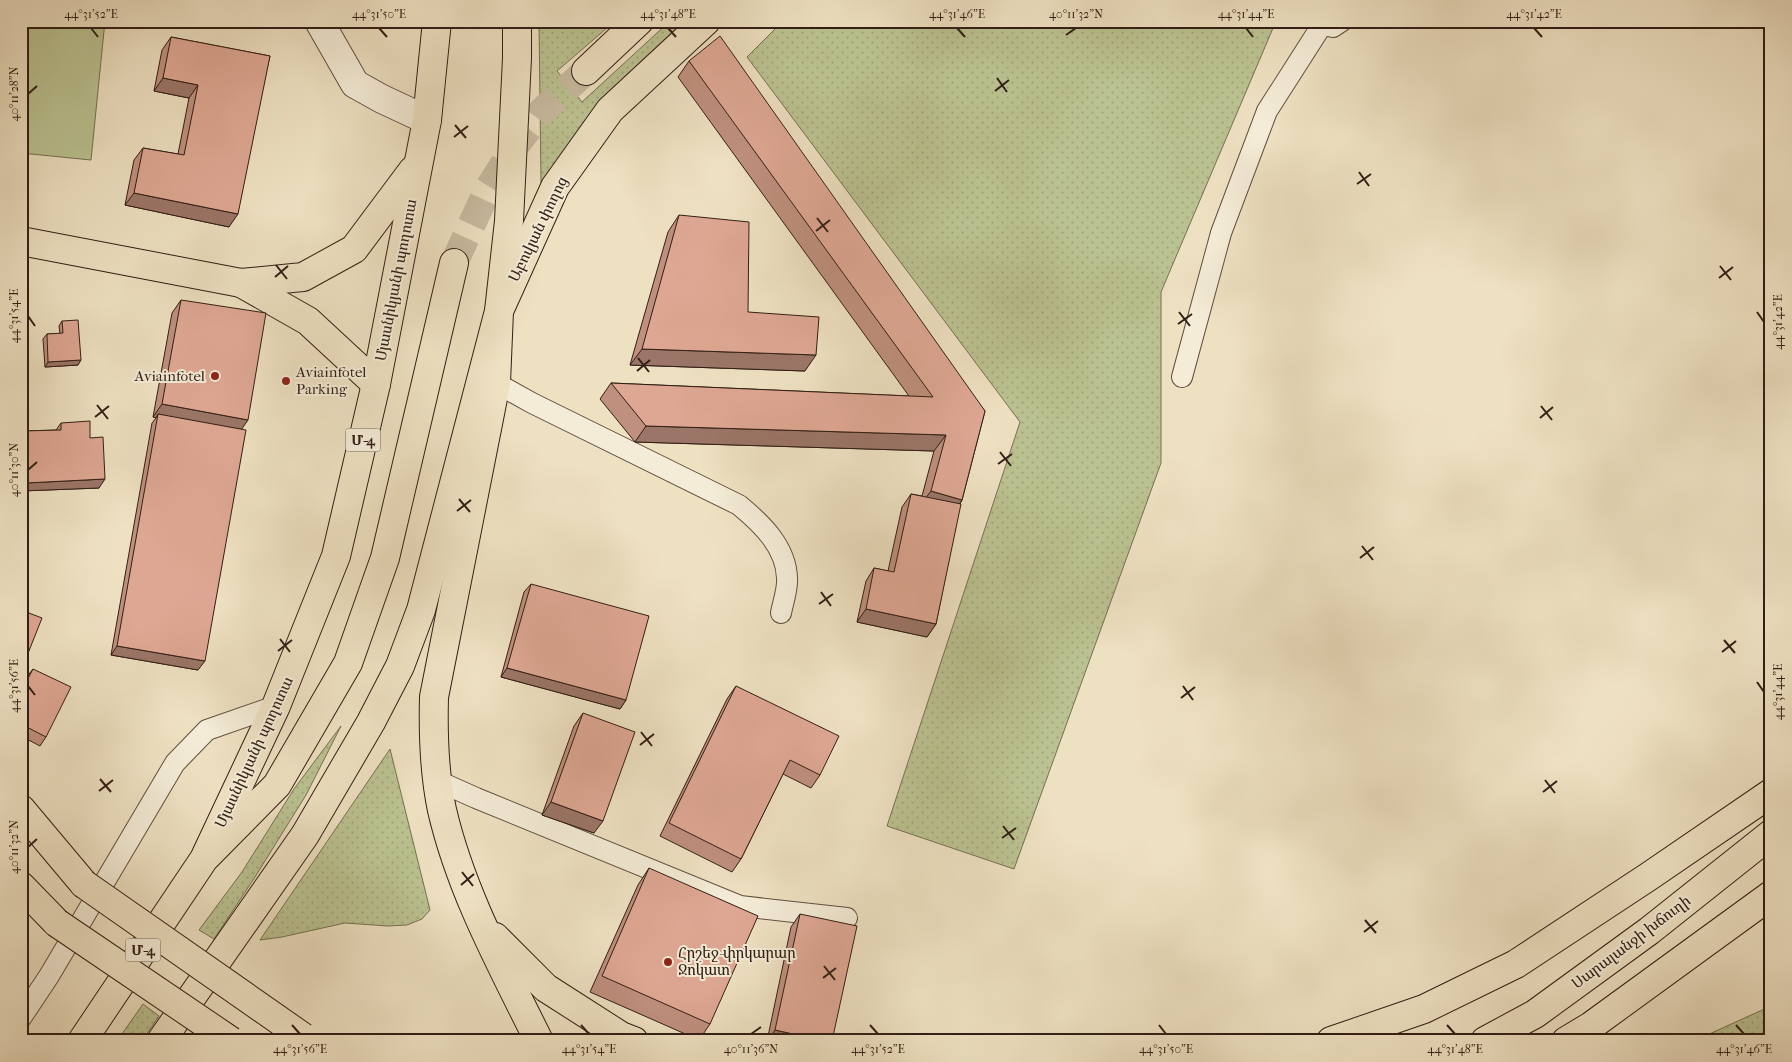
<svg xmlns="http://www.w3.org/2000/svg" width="1792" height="1062" font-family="'IM FELL French Canon','Noto Serif Armenian',serif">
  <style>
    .grass { fill: url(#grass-dots); stroke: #767053 }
    .pitch { fill: #bbc291; stroke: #767053 }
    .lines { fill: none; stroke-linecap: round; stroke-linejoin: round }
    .highway-tunnel { stroke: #c8ba9f; stroke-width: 28; stroke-dasharray: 28 14; stroke-linecap: butt }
    .lane-casing { stroke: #614f40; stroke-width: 22 }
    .street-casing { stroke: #614f40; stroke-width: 30 }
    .primary-casing { stroke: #321e15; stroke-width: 30 }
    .highway-casing { stroke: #321e15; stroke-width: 30 }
    .lane { stroke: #f4ecd7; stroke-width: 20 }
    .street { stroke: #f4ecd7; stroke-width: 28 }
    .primary { stroke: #eee1c2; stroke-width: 28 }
    .highway { stroke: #eee1c2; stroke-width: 28 }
    .primary-bridge-casing { stroke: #321e15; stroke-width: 30; stroke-linecap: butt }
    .primary-bridge { stroke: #eee1c2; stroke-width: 28 }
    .wall { fill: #bf907e; stroke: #321e15 }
    .shaded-wall { fill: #9b7567; stroke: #321e15 }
    .building { fill: #dea793; stroke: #321e15 }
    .ticks { fill: none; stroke: #321e15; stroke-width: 2 }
    .poi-dot { fill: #8f2418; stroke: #f4ecd7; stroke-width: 2 }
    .labels { text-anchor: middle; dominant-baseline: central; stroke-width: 4; stroke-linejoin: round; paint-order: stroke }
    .shield { fill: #f4ecd7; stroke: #6c5c4f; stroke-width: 1 }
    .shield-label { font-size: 14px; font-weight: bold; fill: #321e15 }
    .street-label { font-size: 15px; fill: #321e15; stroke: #f4ecd7 }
    .poi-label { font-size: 15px; fill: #321e15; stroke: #f4ecd7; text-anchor: start }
    .neatline { fill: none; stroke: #321e15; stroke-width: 2 }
    .ticks-label { font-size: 12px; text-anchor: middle; fill: #321e15 }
  </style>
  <defs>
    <pattern id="grass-dots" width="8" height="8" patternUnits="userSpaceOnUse" patternTransform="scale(1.25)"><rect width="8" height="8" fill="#bbc291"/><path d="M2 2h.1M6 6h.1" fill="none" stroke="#a1a67c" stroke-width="1.8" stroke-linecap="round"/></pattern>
  </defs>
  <rect width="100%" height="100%" fill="#eee1c2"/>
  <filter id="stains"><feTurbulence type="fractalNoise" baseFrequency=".004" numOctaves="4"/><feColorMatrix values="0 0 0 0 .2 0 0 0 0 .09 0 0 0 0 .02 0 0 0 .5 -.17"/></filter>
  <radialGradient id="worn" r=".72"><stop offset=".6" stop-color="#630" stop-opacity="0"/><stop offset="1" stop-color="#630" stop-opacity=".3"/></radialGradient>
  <g class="grass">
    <path d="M539 21H615L557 71 582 102 670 21H684L603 97 541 183Z"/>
    <path d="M783 21H1276L1161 292V463L1014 869 887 826 1020 422 747 57Z"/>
    <path d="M341 726 306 795 255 877 214 939 199 930 242 872 294 789Z"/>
    <path d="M390 749 430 910 422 919 407 925 388 926 345 923 282 937 260 940Z"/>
    <path d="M143 1004 159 1016 142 1041H117Z"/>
    <path d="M1771 1006V1041H1694Z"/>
  </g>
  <path class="pitch" d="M21 21H105L91 160 21 153Z"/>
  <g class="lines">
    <path class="highway-tunnel" d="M454 263 488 189 516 145 542 111 586 71"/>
    <defs>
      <g id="lane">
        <path d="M1319 21 1322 25 1333 27 1342 21"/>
        <path d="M1182 377 1221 233 1267 111 1322 25"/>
        <path d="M496 383 532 403 739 505C762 524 786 547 787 578 788 589 783 602 781 613"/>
        <path d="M438 781 476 798 740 906 847 918"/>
        <path d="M21 1018 49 976 175 763 207 730 276 706"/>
      </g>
      <path id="street" d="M319 21 355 84 382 99 427 120"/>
      <g id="primary">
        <path d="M21 241 241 283 303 277 354 249 413 170"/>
        <path d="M241 283 308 321 376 384"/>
        <path d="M21 809 84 884"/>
        <path d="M206 855 276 706 336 556 376 384 427 120 437 21"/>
        <path d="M21 886 57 923"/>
        <path d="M495 937 546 988 621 1036 634 1041"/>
        <path d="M539 1041C502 966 461 892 442 810 434 773 433 735 434 697L496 383 499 311 555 187 610 110 706 21"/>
        <path d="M1331 1041 1424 1009 1516 964 1648 877 1771 793"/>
        <path d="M1485 1041 1535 1014 1649 931 1771 834"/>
        <path d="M1566 1041 1591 1026 1771 895"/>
      </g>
      <g id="highway">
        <path d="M586 71 639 21"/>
        <path d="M82 1041 204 859 277 785 348 663 385 558 454 263"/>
        <path d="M161 1041 305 835 371 722 400 666 421 610 499 311 509 221 517 58V21"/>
      </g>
    </defs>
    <use href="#lane" class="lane-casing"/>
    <use href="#street" class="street-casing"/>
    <use href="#primary" class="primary-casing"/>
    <use href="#highway" class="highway-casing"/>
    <use href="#lane" class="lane"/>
    <use href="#street" class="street"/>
    <use href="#primary" class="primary"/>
    <use href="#highway" class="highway"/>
    <defs>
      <g id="primary-bridge">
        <path d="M84 884 303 1037"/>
        <path d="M57 923 231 1041"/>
      </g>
    </defs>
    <use href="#primary-bridge" class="primary-bridge-casing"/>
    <use href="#primary-bridge" class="primary-bridge"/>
  </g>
  <g class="wall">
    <path d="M171 37 270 56 229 227 125 205 134 160 143 148 178 154 189 98 154 91 162 50Z"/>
    <path d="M689 61 985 411 962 500 960 504 936 624 927 637 857 622 866 581 874 568 888 571 902 507 911 494 922 496 934 451 635 442 600 399 611 383 909 396 678 77Z"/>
    <path d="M679 215 748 312 805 371 630 365 668 232Z"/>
    <path d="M181 300 241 429 198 670 111 655 152 423 156 418 153 417 172 313Z"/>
    <path d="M62 321 78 365 45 367 43 339 47 334H60L59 326Z"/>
    <path d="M61 423 90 438 99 488 21 491V434L23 431 56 430Z"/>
    <path d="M531 584 626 700 620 709 501 677 524 592Z"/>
    <path d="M33 669 46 737 40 746 21 736V688L26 678Z"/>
    <path d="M736 686 820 775 811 788 783 774 741 859 732 872 660 836 727 699Z"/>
    <path d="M583 713 594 833 542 815 574 726Z"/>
    <path d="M649 868 710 1024 699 1040 590 992 638 885Z"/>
    <path d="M800 914 832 1041H767L791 927Z"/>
  </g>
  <g class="shaded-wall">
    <path d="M163 78 198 85 189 98 154 91Z"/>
    <path d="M134 193 238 214 229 227 125 205Z"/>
    <path d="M642 349 816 355 805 371 630 365Z"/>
    <path d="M81 360 78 365 45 367 48 362Z"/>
    <path d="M162 404 248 420 239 433 158 414 156 418 153 417Z"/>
    <path d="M646 426 946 435 934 451 635 442Z"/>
    <path d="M105 479 99 488 21 491V489L26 483Z"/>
    <path d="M931 491 962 500 951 516 919 507Z"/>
    <path d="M866 609 936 624 927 637 857 622Z"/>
    <path d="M117 646 205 661 198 670 111 655Z"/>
    <path d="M507 668 626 700 620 709 501 677Z"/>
    <path d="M551 802 603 821 594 833 542 815Z"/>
    <path d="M775 1030 825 1041H768Z"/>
  </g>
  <g class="building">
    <path d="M720 36 985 411 962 500 931 491 946 435 646 426 611 383 933 397 689 61Z"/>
    <path d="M171 37 270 56 238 214 134 193 143 148 184 155 198 85 163 78Z"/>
    <path d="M679 215 749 222 748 312 819 317 816 355 642 349Z"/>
    <path d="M181 300 266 313 248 420 162 404Z"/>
    <path d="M78 320 81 360 48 362 47 334 63 333 62 321Z"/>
    <path d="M158 414 246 430 205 661 117 646Z"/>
    <path d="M90 421V438L103 437 105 479 26 483 23 431 61 430V423Z"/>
    <path d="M911 494 961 504 936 624 866 609 874 568 894 572Z"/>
    <path d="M531 584 649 616 626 700 507 668Z"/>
    <path d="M21 610 42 618 21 671Z"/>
    <path d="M33 669 71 687 46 737 21 724V692Z"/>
    <path d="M736 686 839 736 820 775 790 760 741 859 669 823Z"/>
    <path d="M583 713 635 732 603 821 551 802Z"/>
    <path d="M649 868 758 916 710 1024 602 976Z"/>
    <path d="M800 914 857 926 832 1041H825L775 1030Z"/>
  </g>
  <path class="ticks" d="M91 28 98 37M379 28 387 37M668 28 676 37M957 28 965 37M1246 28 1253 37M1534 28 1542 37M1066 35 1076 28M997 78 1007 92M995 91 1009 80M28 94 37 86M455 125 466 138M454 137 468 126M1359 172 1369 186M1357 184 1371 174M817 218 828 232M816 231 830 220M276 265 287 279M1720 266 1731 280M275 277 288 266M1719 278 1733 267M1179 312 1190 326M1757 312 1764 322M28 316 35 326M1178 324 1192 314M638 358 649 372M637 371 650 360M97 405 108 419M1541 406 1552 420M95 417 109 406M1540 418 1553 407M1000 452 1011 466M998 464 1012 454M28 470 37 462M459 499 470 512M457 511 471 500M1362 546 1373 560M1360 558 1374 547M821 592 831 606M819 604 833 594M280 639 290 652M1724 640 1735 653M278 651 292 640M1722 652 1736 641M1757 682 1764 692M28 686 35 695M1183 686 1193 700M1181 698 1195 687M641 732 652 746M640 745 654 734M100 779 111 792M1545 780 1555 793M99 791 113 780M1543 792 1557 781M1003 826 1014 840M1002 838 1016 828M28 847 37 839M462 872 473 886M461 885 474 874M1365 920 1376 933M1364 932 1378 921M824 966 835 980M823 978 836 968M292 1025 300 1034M581 1025 589 1034M870 1025 878 1034M1159 1025 1166 1034M1447 1025 1455 1034M1736 1025 1744 1034M751 1034 761 1027"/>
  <g class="poi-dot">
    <circle cx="215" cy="376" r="5"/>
    <circle cx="286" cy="381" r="5"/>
    <circle cx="668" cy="962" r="5"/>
  </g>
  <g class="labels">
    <g class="shield">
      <rect x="345.5" y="428.5" width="35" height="23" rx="4"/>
      <rect x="125.5" y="938.5" width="35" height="23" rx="4"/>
    </g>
    <g class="shield-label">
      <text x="363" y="440">Մ-4</text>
      <text x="143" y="950">Մ-4</text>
    </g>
    <g class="street-label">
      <text transform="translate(538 229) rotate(-64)">Աբովյան փողոց</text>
      <text transform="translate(396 280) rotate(-79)">Մյասնիկյանի պողոտա</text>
      <text transform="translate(254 752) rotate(-65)">Մյասնիկյանի պողոտա</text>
      <text transform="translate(1631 942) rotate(-37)">Սարալանջի խճուղի</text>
    </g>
    <g class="poi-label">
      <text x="296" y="372">Aviainfotel<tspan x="296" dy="17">Parking</tspan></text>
      <text x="205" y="376" text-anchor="end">Aviainfotel</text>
      <text x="678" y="953">Հրշեջ-փրկարար<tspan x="678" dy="17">Ջոկատ</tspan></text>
    </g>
  </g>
  <rect width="1792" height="1062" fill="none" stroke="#eee1c2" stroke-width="55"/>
  <rect x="28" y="28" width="1736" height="1006" class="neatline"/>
  <g class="ticks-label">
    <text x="91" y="18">44°31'52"E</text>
    <text x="379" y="18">44°31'50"E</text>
    <text x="668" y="18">44°31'48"E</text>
    <text x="957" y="18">44°31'46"E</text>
    <text x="1076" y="18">40°11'32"N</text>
    <text x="1246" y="18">44°31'44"E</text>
    <text x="1534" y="18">44°31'42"E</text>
    <text transform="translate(14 94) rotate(-90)" y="4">40°11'28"N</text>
    <text transform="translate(14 316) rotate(-90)" y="4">44°31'54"E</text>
    <text transform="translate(1778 322) rotate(-90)" y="4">44°31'42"E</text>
    <text transform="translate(14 470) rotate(-90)" y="4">40°11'30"N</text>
    <text transform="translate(14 686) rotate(-90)" y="4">44°31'56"E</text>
    <text transform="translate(1778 692) rotate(-90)" y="4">44°31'44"E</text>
    <text transform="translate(14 847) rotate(-90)" y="4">40°11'32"N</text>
    <text x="300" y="1053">44°31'56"E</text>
    <text x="589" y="1053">44°31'54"E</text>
    <text x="751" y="1053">40°11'36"N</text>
    <text x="878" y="1053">44°31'52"E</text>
    <text x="1166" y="1053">44°31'50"E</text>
    <text x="1455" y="1053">44°31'48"E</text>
    <text x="1744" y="1053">44°31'46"E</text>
  </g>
  <rect width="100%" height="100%" filter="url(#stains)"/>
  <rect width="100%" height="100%" fill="url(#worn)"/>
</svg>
